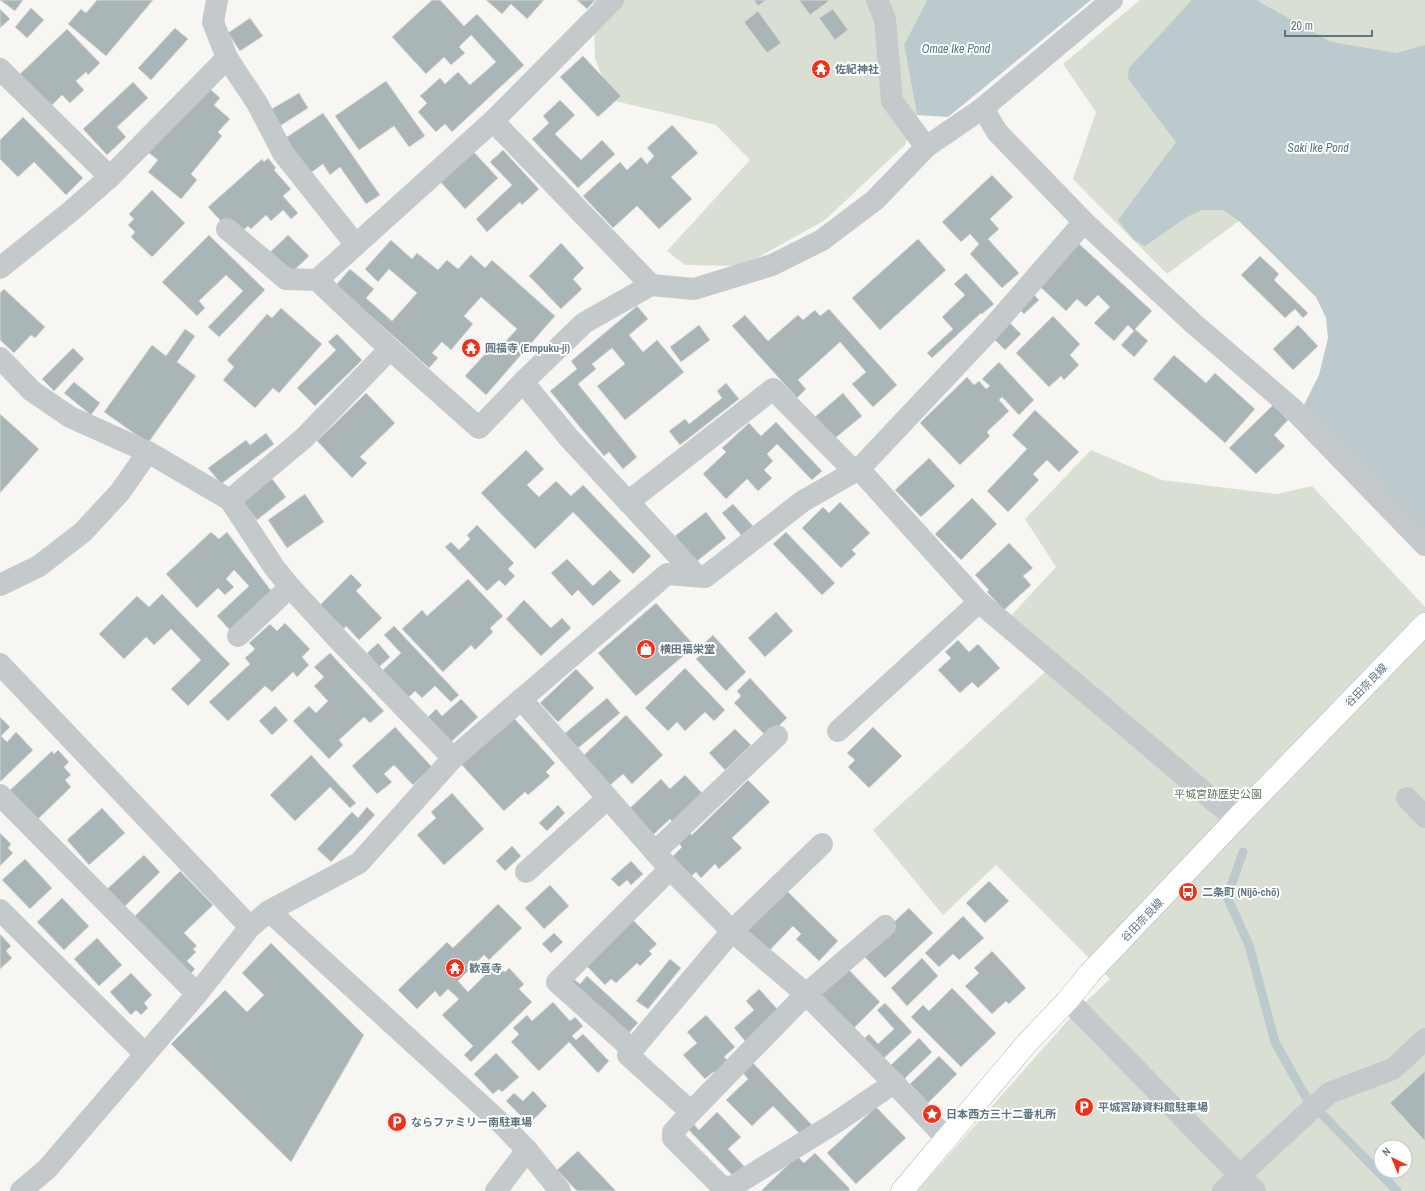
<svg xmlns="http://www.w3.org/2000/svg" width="1425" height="1191" font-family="'Archivo Narrow','Noto Sans JP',sans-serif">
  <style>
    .green { fill: #d9dfd3; fill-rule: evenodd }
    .water { fill: #bccacd }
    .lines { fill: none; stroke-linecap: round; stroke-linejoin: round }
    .stream { stroke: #bccacd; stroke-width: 9 }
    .building { fill: #aab5b8; stroke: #d8d8d5 }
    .major-casing { stroke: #b7bcbf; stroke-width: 23 }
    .minor { stroke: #c4c9cb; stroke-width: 22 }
    .major { stroke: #fff; stroke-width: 22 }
    .labels { text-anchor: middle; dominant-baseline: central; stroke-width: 4; stroke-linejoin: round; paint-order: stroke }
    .poi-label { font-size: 11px; font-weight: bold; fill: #5f7680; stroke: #fff; text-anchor: start }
    .street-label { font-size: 11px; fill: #5f7680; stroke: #fff }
    .park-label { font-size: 11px; fill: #66785f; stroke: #fff }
    .water-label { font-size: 12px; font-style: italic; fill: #5a777c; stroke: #fff }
  </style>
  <rect width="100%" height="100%" fill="#f7f6f3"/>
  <g class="green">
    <path d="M593 0H927L904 45 917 115 905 145 825 220 743 266 685 265 667 251 750 160 716 125 611 100 595 58Z"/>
    <path d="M1140 0H1208L1263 203 1167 274 1073 179 1096 112 1063 64Z"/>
    <path d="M1247 0H1425V95Z"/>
    <path d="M1091 450 1162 480 1277 494 1312 486 1425 607V1191H917L1078 1009 1110 979 996 865 943 915 873 830 1058 660 1008 619 1056 567 1025 519ZM1381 1147H1405V1171H1381Z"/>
  </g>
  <g class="water">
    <path d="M927 0H1091L948 117 917 115 904 45Z"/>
    <path d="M1192 0H1256L1331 42 1396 53 1425 45V538L1303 407 1319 375 1328 338 1326 318 1316 297 1239 221 1223 210H1202L1187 217 1145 246 1134 240 1118 220 1176 142 1128 79 1129 68Z"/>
  </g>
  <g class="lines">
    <path class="stream" d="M1243 852 1227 897 1249 945 1275 1042 1307 1099 1397 1191"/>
  </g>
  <g class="building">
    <path d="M0 0H23L15 11Z"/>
    <path d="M97 0H153L106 56 68 24 81 9 86 13Z"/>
    <path d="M432 0H440L464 26 477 14 524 65 452 132 445 124 436 132 418 112 427 103 420 96 440 78 445 84 458 72 470 85 496 62 471 35 459 47 465 53 451 65 444 57 426 74 392 37Z"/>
    <path d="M486 0H544L527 19 511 4 502 14Z"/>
    <path d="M577 0H595L587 9Z"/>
    <path d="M754 0H766L758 6Z"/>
    <path d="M799 0H828L829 1 810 15Z"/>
    <path d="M31 8 44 20 27 38 15 27Z"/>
    <path d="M0 9 10 19 0 28Z"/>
    <path d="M833 9 848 30 835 40 819 18Z"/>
    <path d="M758 11 781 43 767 53 744 22Z"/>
    <path d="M250 18 263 36 240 51 228 33Z"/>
    <path d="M175 28 188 39 151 80 138 68Z"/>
    <path d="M67 29 100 63 88 75 86 72 76 81 84 90 70 103 62 95 50 107 19 75Z"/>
    <path d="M583 56 621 96 598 117 560 77Z"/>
    <path d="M386 81 425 136 409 147 394 126 359 150 335 116Z"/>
    <path d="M133 82 148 98 117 127 126 137 107 155 83 129Z"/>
    <path d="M209 88 220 98 214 105 230 119 218 132 222 136 191 174 197 180 181 199 148 172 158 160 145 150Z"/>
    <path d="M299 93 308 108 280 126 270 110Z"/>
    <path d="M560 100 575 115 555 134 581 160 602 140 615 154 578 188 532 139 549 123 543 116Z"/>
    <path d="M323 113 380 195 366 204 340 167 330 175 323 164 309 174 284 139Z"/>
    <path d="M23 117 83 178 66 195 34 162 18 177 0 159V140Z"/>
    <path d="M672 125 698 153 671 177 692 199 659 229 637 206 613 228 583 196 620 162 627 170 641 157 647 164 654 156 647 148Z"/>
    <path d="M470 148 498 178 465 209 437 178Z"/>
    <path d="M503 150 539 189 522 205 520 202 487 232 476 219 512 185 490 162Z"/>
    <path d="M268 158 276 168 274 170 291 189 283 196 298 213 291 219 283 210 271 221 266 215 251 229 248 226 240 233 228 229 208 207 262 159 264 162Z"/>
    <path d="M992 175 1013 197 990 219 999 229 988 239 1019 273 1002 288 970 254 979 244 970 234 961 242 942 222Z"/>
    <path d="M152 190 185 223 152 257 131 237 135 232 128 225 134 219 129 214Z"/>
    <path d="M209 235 265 290 219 337 208 327 243 291 226 275 199 301 205 308 197 316 162 282Z"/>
    <path d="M288 235 309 256 287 277 266 256Z"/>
    <path d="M918 239 946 270 880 330 852 298Z"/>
    <path d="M391 240 412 259 417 253 438 270 447 260 458 269 471 255 485 268 492 260 555 316 486 395 465 376 497 341 502 345 517 329 481 297 464 316 473 324 451 350 442 342 432 353 438 358 429 368 336 285 350 269 374 289 366 298 392 321 417 293 389 269 378 282 365 269Z"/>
    <path d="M1076 241 1152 311 1135 329 1148 341 1134 357 1121 345 1134 331 1128 325 1114 341 1094 323 1110 307 1098 295 1086 307 1077 299 1066 311 1036 283Z"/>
    <path d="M561 243 584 268 573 279 582 289 561 309 529 276Z"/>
    <path d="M1260 256 1279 274 1274 280 1308 313 1303 318 1295 309 1285 318 1241 275Z"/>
    <path d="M966 273 994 304 982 314 981 313 932 358 927 353 953 329 942 317 965 295 954 284Z"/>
    <path d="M4 289 45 327 35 338 31 335 14 353 0 340V293Z"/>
    <path d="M1031 292 1039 300 1024 314 1016 306Z"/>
    <path d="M637 306 648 319 629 335 643 352 657 340 684 372 625 420 597 386 625 364 612 348 592 364 596 369 578 384 637 457 623 469 609 452 604 456 550 391 577 369 571 361Z"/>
    <path d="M281 308 322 344 279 393 273 388 255 408 223 380 234 367 227 360 267 314 272 318Z"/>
    <path d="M829 309 897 385 873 407 852 384 866 372 840 342 798 380 806 389 797 398 732 326 745 315 768 341 798 315 803 320 815 310 820 316Z"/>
    <path d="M1053 316 1080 344 1070 355 1079 365 1064 380 1061 376 1049 387 1016 353Z"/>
    <path d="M1009 322 1021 334 1005 350 993 338Z"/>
    <path d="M699 325 710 340 681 362 670 347Z"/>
    <path d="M1298 325 1318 346 1293 370 1273 349Z"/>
    <path d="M185 329 195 336 177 362 196 376 148 443 104 412 152 345 166 356Z"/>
    <path d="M337 334 362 360 315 406 297 388 336 350 328 342Z"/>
    <path d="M73 348 84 359 54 391 42 379Z"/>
    <path d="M1174 355 1206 383 1215 373 1255 409 1225 443 1153 379Z"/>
    <path d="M999 362 1034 400 1019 415 1002 397 999 400 1009 411 987 432 990 436 960 465 920 423 967 377 974 385 979 381 986 389 990 386 982 379Z"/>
    <path d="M74 382 100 403 91 415 64 393Z"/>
    <path d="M726 383 739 399 680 445 669 431 685 419 689 424 722 398 717 391Z"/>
    <path d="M366 393 395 423 360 457 367 463 352 478 317 441Z"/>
    <path d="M843 393 862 416 834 439 815 417Z"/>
    <path d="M1273 405 1288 420 1274 435 1285 446 1256 474 1229 448Z"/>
    <path d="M1035 410 1079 452 1059 472 1047 460 1033 474 1039 480 1008 512 987 491 1027 449 1012 435Z"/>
    <path d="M0 414 39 449 0 493Z"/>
    <path d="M776 422 822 471 812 480 777 444 767 454 773 461 764 470 772 478 758 491 747 479 726 499 703 474 726 452 722 448 749 423 761 436Z"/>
    <path d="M266 433 274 444 221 484 208 468 246 440 250 445Z"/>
    <path d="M526 450 544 469 527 485 539 497 556 481 571 496 583 485 651 556 633 574 573 512 535 549 481 493Z"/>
    <path d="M929 458 955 486 921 517 895 490Z"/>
    <path d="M270 476 286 497 257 520 240 498Z"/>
    <path d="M305 494 324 522 287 548 268 520Z"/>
    <path d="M972 498 997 524 961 560 935 534Z"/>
    <path d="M840 502 870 533 852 550 856 554 841 568 802 528 823 507 829 513Z"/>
    <path d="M733 504 753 526 742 536 722 513Z"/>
    <path d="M706 512 726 538 696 562 675 536Z"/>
    <path d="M477 525 514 563 508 569 515 576 505 586 499 580 487 591 445 547 451 542 459 550 470 539 467 535Z"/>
    <path d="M211 532 219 539 227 532 272 592 230 630 217 616 249 586 234 570 226 579 234 587 225 595 218 588 197 608 166 574Z"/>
    <path d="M786 532 835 583 822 595 773 544Z"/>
    <path d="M1009 543 1033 568 1023 576 1031 585 1004 610 987 592 989 590 975 575Z"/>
    <path d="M567 559 593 586 610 570 621 581 593 606 578 590 572 596 551 573Z"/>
    <path d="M351 574 362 585 356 591 382 618 359 640 346 626 344 629 320 605Z"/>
    <path d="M468 579 503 616 490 628 493 632 475 650 471 645 443 672 402 629 422 610 427 616Z"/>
    <path d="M162 594 230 664 188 706 171 689 201 660 171 629 154 645 146 637 124 659 99 634 137 596 149 607Z"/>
    <path d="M524 600 551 628 562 618 571 628 541 656 506 619Z"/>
    <path d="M656 603 695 646 636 696 598 653Z"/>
    <path d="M776 612 793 631 765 657 748 638Z"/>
    <path d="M285 623 310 649 302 657 309 665 297 677 293 672 272 692 265 686 228 721 209 702 250 664 245 658 255 649 249 643 270 624 277 631Z"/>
    <path d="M394 626 459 695 451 702 435 686 422 698 415 691 408 698 382 671 401 653 384 635Z"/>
    <path d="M713 635 746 672 726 691 696 659 705 651 701 646Z"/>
    <path d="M958 640 969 652 978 644 1000 668 978 688 972 682 960 693 938 670 951 658 945 652Z"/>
    <path d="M378 643 390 657 379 667 367 653Z"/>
    <path d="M330 653 384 711 370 723 364 717 339 740 343 745 329 759 293 721 309 706 316 713 328 701 314 686 324 677 314 667Z"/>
    <path d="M685 668 725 710 714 721 705 712 685 731 677 722 668 731 645 708Z"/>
    <path d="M576 669 594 688 558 722 540 703Z"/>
    <path d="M750 678 787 718 767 737 734 703 741 696 737 691Z"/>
    <path d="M607 698 620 713 577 749 564 734Z"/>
    <path d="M461 699 478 717 450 743 427 718 436 709 442 716Z"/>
    <path d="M275 706 288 720 272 735 259 721Z"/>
    <path d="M626 715 663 755 632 784 623 774 609 786 582 757Z"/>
    <path d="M0 717 10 727 1 736 7 742 16 732 33 750 0 782Z"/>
    <path d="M513 717 555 763 546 772 550 776 528 795 525 792 504 811 461 764Z"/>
    <path d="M395 727 432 767 413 785 394 765 384 774 392 782 377 794 352 766Z"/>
    <path d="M873 727 902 756 869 788 848 767 855 760 847 753Z"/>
    <path d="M735 729 751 745 725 770 709 753Z"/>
    <path d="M58 750 69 762 64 767 71 775 65 780 71 787 36 821 8 792 52 751 54 754Z"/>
    <path d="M311 755 356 803 350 808 330 787 295 821 270 795Z"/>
    <path d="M685 775 704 795 674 824 670 819 653 835 629 809 661 779 670 789Z"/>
    <path d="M748 780 770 802 732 838 742 848 719 869 715 864 701 878 696 872 690 877 671 858 682 847 678 843 689 832 692 835Z"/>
    <path d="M452 793 484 829 444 865 417 835 436 818 431 812Z"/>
    <path d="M558 805 565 813 547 831 539 823Z"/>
    <path d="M367 807 375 815 331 862 317 849 352 812 358 818Z"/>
    <path d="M102 808 125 833 89 865 67 840Z"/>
    <path d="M0 833 11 844 8 848 13 853 0 866Z"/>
    <path d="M512 846 521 856 505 871 496 861Z"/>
    <path d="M144 855 160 872 123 908 106 890Z"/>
    <path d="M25 859 52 888 30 909 2 880Z"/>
    <path d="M631 861 643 874 631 885 627 880 619 887 611 879Z"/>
    <path d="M180 871 213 905 184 933 197 946 193 949 196 952 187 961 195 969 187 977 130 921Z"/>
    <path d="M989 881 1009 901 985 923 966 903Z"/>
    <path d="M550 885 569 906 544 929 525 908Z"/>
    <path d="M785 889 838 941 819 961 796 939 801 934 793 926 765 955 743 933Z"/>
    <path d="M62 898 89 926 64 950 37 922Z"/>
    <path d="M498 904 522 928 489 960 484 955 458 981 468 992 496 964 505 972 509 968 524 984 519 989 532 1002 471 1062 464 1055 473 1046 442 1015 459 999 448 989 440 997 435 991 417 1009 398 990 447 942 453 948Z"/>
    <path d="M909 908 933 933 885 978 861 953Z"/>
    <path d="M963 916 984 938 959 960 953 954 939 967 925 953Z"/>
    <path d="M630 917 657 944 649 951 652 954 640 966 637 963 616 983 611 979 605 985 583 962Z"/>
    <path d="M554 933 563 942 551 953 542 944Z"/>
    <path d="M0 934 11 946 6 951 12 958 0 969Z"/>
    <path d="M97 938 122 965 99 986 74 959Z"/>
    <path d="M271 943 364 1035 291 1162 171 1044 225 990 247 1012 264 995 242 973Z"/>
    <path d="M992 951 1026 988 1009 1004 1006 1001 992 1014 965 986 979 973 974 968Z"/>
    <path d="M922 958 938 976 907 1006 891 988Z"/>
    <path d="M670 959 681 968 648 1009 636 1001Z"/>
    <path d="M848 969 880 1002 850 1032 818 997Z"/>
    <path d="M131 973 152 995 144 1003 148 1008 141 1015 136 1010 131 1015 110 992Z"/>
    <path d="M569 975 580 984 587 976 638 1023 624 1038 563 982Z"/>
    <path d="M952 988 996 1033 961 1067 911 1017 923 1005 929 1011Z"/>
    <path d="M759 989 780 1012 747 1043 734 1028 754 1010 746 1001Z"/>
    <path d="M553 1002 570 1021 575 1017 583 1026 572 1036 576 1040 583 1034 609 1061 598 1073 569 1042 539 1071 511 1042 519 1034 513 1028 527 1015 532 1021Z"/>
    <path d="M885 1003 912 1032 882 1060 863 1040 869 1034 878 1044 894 1029 877 1010Z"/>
    <path d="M706 1015 735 1047 724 1057 729 1061 715 1073 713 1072 705 1079 683 1055 697 1043 687 1032Z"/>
    <path d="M919 1038 932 1052 902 1081 889 1067Z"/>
    <path d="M496 1053 519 1077 502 1092 499 1089 493 1094 474 1074Z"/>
    <path d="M939 1056 957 1074 928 1103 910 1084Z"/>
    <path d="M753 1063 812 1125 802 1136 773 1106 752 1126 726 1100 748 1079 743 1073Z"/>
    <path d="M1425 1071V1141L1390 1103Z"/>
    <path d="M533 1091 547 1106 529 1124 506 1101 514 1093 523 1101Z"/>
    <path d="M876 1107 906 1138 856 1184 827 1153Z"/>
    <path d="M717 1112 741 1137 728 1149 744 1166 733 1176 686 1127 692 1122 699 1130Z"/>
    <path d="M578 1151 616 1191H577L557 1170Z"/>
    <path d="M815 1153 850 1189 848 1191H761L797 1156 804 1163Z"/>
  </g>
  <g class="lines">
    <defs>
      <path id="major" d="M902 1191 1028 1042 1068 1000 1089 974 1238 817 1425 624"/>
    </defs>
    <use href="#major" class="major-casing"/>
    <g class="minor">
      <path d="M217 0 213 22 227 58 257 103 283 153 356 245"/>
      <path d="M877 0 885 19 892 101 926 147"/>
      <path d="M1112 0 983 108 997 132 1084 222 1194 324 1292 408 1425 545"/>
      <path d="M0 69 110 177"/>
      <path d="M493 121 651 285"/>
      <path d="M227 229 286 279 317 280 390 349 304 438 230 500"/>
      <path d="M0 268 70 212 110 177 227 58"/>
      <path d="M317 280 493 121 613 0"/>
      <path d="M390 349 479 428 523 382 584 323 651 285 694 289 772 265 822 240 875 200 926 147 983 108"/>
      <path d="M0 358 32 391 70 417 148 452 230 500 274 567 290 587 336 637 453 758"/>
      <path d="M523 382 569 438 697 576"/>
      <path d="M859 469 991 329 1084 222"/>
      <path d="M628 502 773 389 855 472"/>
      <path d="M0 585 39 566 83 532 120 492 148 452"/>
      <path d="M238 636 290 587"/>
      <path d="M0 664 250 927"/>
      <path d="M521 699 670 869 732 931 806 994 894 1083 946 1138"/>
      <path d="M838 731 979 602"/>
      <path d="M0 795 197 994"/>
      <path d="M1407 798 1425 817"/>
      <path d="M655 852 777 736"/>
      <path d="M526 872 608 798"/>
      <path d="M0 910 145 1054"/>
      <path d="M269 911 359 863 453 758 667 574 705 577 803 501 859 469 979 602 1220 806 1238 817"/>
      <path d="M885 926 806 994 691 1112 673 1132V1138L720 1185 730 1188 835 1123 894 1083"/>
      <path d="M1068 1000 1255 1191"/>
      <path d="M633 1050 557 982 670 869"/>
      <path d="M691 1112 628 1055 732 931 822 844"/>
      <path d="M21 1191 47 1169 197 994 250 927 269 911 502 1124 527 1150 560 1191"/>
      <path d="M496 1191 527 1150"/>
      <path d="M1223 1191 1329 1093 1393 1069 1425 1039"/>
    </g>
    <use href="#major" class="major"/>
  </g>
  <defs>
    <symbol id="temple-disc" viewBox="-11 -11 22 22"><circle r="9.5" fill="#ef301a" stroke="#fff"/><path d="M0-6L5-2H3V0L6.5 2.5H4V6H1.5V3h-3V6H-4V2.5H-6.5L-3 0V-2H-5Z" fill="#fff"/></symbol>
    <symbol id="shop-disc" viewBox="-11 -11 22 22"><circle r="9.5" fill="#ef301a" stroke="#fff"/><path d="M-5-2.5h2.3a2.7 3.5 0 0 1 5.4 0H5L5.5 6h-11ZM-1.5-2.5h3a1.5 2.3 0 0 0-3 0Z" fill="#fff"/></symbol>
    <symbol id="bus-disc" viewBox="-11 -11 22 22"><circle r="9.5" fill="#ef301a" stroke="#fff"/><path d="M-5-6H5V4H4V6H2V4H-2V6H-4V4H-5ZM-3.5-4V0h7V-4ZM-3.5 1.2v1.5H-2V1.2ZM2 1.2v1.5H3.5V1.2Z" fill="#fff"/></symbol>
    <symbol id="parking-disc" viewBox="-11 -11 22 22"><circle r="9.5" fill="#ef301a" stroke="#fff"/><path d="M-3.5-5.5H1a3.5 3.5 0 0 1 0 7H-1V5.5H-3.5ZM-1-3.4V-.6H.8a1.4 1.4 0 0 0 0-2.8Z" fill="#fff"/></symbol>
    <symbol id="sight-disc" viewBox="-11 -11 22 22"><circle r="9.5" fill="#ef301a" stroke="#fff"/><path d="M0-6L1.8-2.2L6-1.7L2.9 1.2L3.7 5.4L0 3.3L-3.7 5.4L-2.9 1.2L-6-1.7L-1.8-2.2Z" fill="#fff"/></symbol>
  </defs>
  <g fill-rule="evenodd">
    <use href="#temple-disc" x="810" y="58" width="22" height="22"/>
    <use href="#temple-disc" x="460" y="337" width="22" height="22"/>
    <use href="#shop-disc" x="635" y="638" width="22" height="22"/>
    <use href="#bus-disc" x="1177" y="881" width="22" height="22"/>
    <use href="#temple-disc" x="444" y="957" width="22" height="22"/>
    <use href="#parking-disc" x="1073" y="1096" width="22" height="22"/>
    <use href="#sight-disc" x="921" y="1103" width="22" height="22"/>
    <use href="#parking-disc" x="386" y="1111" width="22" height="22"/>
  </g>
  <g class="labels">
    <g class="poi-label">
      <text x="835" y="69">佐紀神社</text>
      <text x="485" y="348">圓福寺 (Empuku-ji)</text>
      <text x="660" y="649">横田福栄堂</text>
      <text x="1202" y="892">二条町 (Nijō-chō)</text>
      <text x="469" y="968">歓喜寺</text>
      <text x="1098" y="1107">平城宮跡資料館駐車場</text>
      <text x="946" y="1114">日本西方三十二番札所</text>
      <text x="411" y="1122">ならファミリー南駐車場</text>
    </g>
    <g class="street-label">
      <text transform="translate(1366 685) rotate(-46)">谷田奈良線</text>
      <text transform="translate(1142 920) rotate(-46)">谷田奈良線</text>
    </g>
    <g class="park-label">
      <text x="1218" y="794">平城宮跡歴史公園</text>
    </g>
    <g class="water-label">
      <text x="956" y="49">Omae Ike Pond</text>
      <text x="1318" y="148">Saki Ike Pond</text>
    </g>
  </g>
  <g transform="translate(1393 1159) rotate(317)"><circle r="19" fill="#ffffff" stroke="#bfc8cc"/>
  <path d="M0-3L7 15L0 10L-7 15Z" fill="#ef301a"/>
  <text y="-6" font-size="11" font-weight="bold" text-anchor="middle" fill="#5f7680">N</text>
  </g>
  <path d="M1285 30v6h87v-6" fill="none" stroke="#5f7680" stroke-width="2"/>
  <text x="1291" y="30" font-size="12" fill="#5f7680" stroke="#ffffff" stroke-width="3" paint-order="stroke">20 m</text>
</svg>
